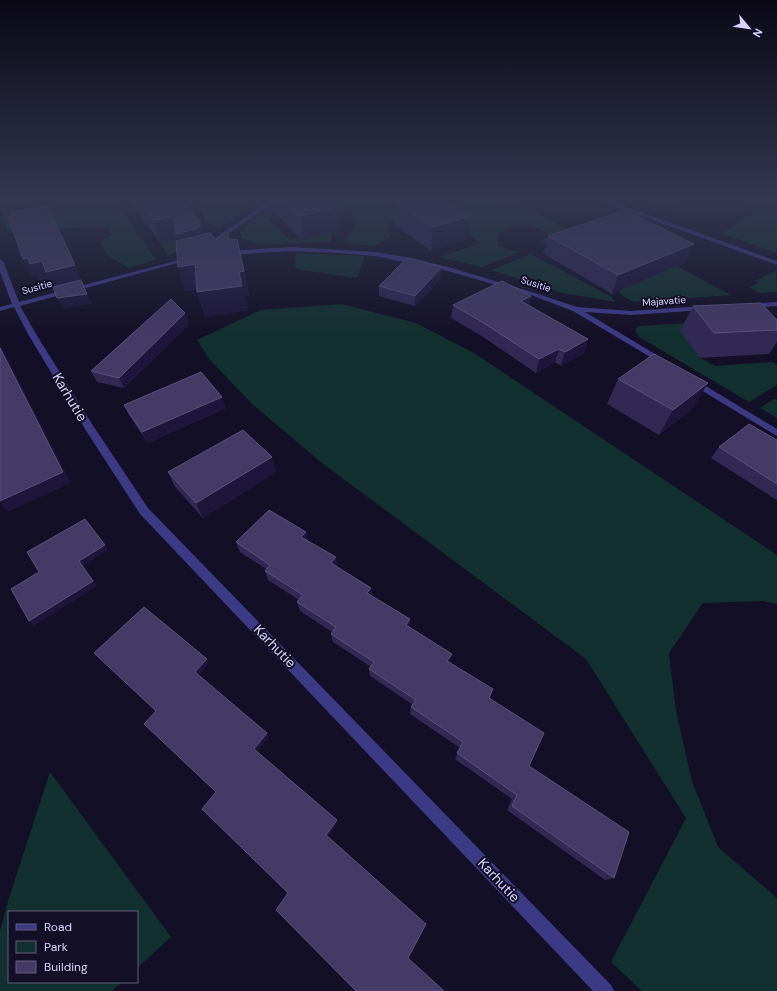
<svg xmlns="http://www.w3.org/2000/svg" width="777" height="991" font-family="'DM Sans',sans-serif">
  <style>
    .green { fill: #12302f }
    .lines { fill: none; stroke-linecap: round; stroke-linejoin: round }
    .minor { fill: #3d3a85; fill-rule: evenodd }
    .wall { fill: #312854 }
    .shaded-wall { fill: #1d163a }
    .building { fill: #433a66; stroke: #5a527e }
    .labels { text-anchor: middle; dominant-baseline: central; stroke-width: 4; stroke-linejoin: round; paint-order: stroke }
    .far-street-label { font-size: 10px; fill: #d9d4ff; stroke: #130f26 }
    .near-street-label { font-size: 14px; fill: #d9d4ff; stroke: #130f26 }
  </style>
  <rect width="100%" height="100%" fill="#130f26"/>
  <g class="green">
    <path d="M0 198H116L119 206 156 260 129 268 108 256 99 242 112 235 108 228 99 226 59 229 56 223 8 233 0 209Z"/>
    <path d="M194 198H264L219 228 205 221Z"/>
    <path d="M285 198H493L499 201H510L513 198H535L523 205 559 225 586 238 538 243 549 236 548 233C530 224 515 221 498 235V245L506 249 520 252 482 267 438 257 481 243 443 215 397 218 387 223 390 237 375 246 343 243 355 227 357 219C339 200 311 201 285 198Z"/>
    <path d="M619 198H669L685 206 663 213Z"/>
    <path d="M719 198H777V253L722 234 752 212Z"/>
    <path d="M279 202 275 213 267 219 290 240 300 237 303 240 333 232 330 242C303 240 266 250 242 238L240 232 245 226Z"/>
    <path d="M207 232 212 233 200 241 168 256 161 244Z"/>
    <path d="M568 244 598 250 614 251 622 249 650 252 731 295 634 302 624 297 618 291 635 284 630 281 634 279 576 246 571 248 567 246 544 254 541 251 556 246Z"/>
    <path d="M296 253 365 256 357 278 295 269Z"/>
    <path d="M531 254 610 296 615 302 563 293 491 270Z"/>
    <path d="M776 271 777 292 759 293 749 287 759 283 754 281Z"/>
    <path d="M342 304 416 323 474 353 777 555V604L763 601 703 603 669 653 676 711 692 781 718 847 777 898V991H642L611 962 686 818 586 659 322 463 252 404 210 360 197 340 261 310Z"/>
    <path d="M738 320 700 358 715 366 773 362 777 366V385L749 402 639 337 635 330 638 326Z"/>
    <path d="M774 399H777V418L760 408Z"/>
    <path d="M50 772 171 937 137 968V912H9V982H122L112 991H0V931L9 898Z"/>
  </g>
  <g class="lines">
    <g class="minor">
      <path d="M273 198H280L218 241H214V239Z"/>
      <path d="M592 198H601L777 261V265Z"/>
      <path d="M291 247 375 252 411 258 452 268 535 293 577 307 631 311 704 306 708 308 704 310 631 315 585 312 665 360 666 362 662 364 573 311 531 295 448 271 375 256 337 253 291 251 227 255 224 253 227 251Z"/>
      <path d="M187 258 192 259 20 306 36 334 92 424 148 508 611 985 614 991H593L140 514 85 429 28 334 14 307 0 311V307L12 304 0 272V259L3 261 19 302Z"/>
      <path d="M777 302V306L750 308 746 306 750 304Z"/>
      <path d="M694 379 777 429V436L691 384 690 382 691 380Z"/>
    </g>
  </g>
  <g class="wall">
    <path d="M128 198H181L201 223 204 235 216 240H230L243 263 249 296H245L248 310 205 317 197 289 185 291 178 267 177 240 161 244Z"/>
    <path d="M272 198H327L338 207 340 230 303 240 275 213Z"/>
    <path d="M394 201 468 239 431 251 394 224Z"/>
    <path d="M548 236 686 262 612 294 544 254Z"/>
    <path d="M441 278 415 306 379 296V286Z"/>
    <path d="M531 296 529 306 588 339 584 353 561 366 555 362 536 373 480 335 451 318 453 305Z"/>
    <path d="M693 306 777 320V342L769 354 700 358 680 331Z"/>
    <path d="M185 313 189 324 124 388 97 382 91 371Z"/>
    <path d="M618 379 693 408 659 435 607 404Z"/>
    <path d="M124 405 226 408 148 443 129 415Z"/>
    <path d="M777 440V500L711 458 719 447Z"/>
    <path d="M272 457 276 472 203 518 175 487 168 472Z"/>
    <path d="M306 532 307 540 338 567H337L371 588 372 596 410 619 409 627 450 662 489 698 529 766 614 878 605 880 507 810 512 799 455 759 460 748 410 714 411 707 413 705 370 676 369 669 371 667 333 642 331 634 332 632 300 611 297 602 299 600 268 580 265 571 266 569 240 552 236 542Z"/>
  </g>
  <g class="shaded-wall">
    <path d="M48 206 56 223 92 304 63 308 57 298 56 291 50 280 40 283 37 277 33 278 23 259 28 258 42 261Z"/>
    <path d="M338 207 340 230 303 240 300 216Z"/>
    <path d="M174 216 201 223 208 246 183 258 177 240 161 244 154 220Z"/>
    <path d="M471 216 468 239 431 251 433 227Z"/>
    <path d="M237 239 249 296H245L248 310 205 317 197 292 239 272Z"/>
    <path d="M694 244 686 262 612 294 618 275Z"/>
    <path d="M195 264 202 289 185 291 178 267Z"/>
    <path d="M442 267 441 278 415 306V296Z"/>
    <path d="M531 296 528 309 521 301Z"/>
    <path d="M185 313 189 324 124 388 119 378Z"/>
    <path d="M588 339 584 353 561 366 565 352Z"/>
    <path d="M0 344 71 483 8 512 0 503Z"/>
    <path d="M559 349 555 362 536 373 539 359Z"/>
    <path d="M708 383 693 408 659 435 673 410Z"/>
    <path d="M222 397 226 408 148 443 142 432Z"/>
    <path d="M272 457 276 472 203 518 196 503Z"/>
    <path d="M85 519 108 550 83 566 97 586 34 626 29 621 79 561Z"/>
    <path d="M306 532 308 542 301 537Z"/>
    <path d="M336 557 338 567 332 573 331 563Z"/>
    <path d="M371 588 372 597 367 593Z"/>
    <path d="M410 619 409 628 406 625Z"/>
    <path d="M452 654 450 662 446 668 447 661Z"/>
    <path d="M207 659 209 663 198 676 195 672Z"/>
    <path d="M267 733 269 736 257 752 254 749Z"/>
    <path d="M337 820 338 822 328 837 326 835Z"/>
  </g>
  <g class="building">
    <path d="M137 198H181L201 223 198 228 176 234 174 216 154 220Z"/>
    <path d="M280 198H327L338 207 300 216Z"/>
    <path d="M405 198H442L471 216 433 227 394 201Z"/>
    <path d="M48 206 75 265 46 272 42 261 30 264 28 258 23 259 8 217H12L11 212Z"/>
    <path d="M625 210 694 244 618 275 548 236Z"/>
    <path d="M228 232 229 240 237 239 244 271 239 272 242 286 197 292 195 264 178 267 176 241 210 233 216 240 225 233Z"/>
    <path d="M407 258 442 267 415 296 379 286Z"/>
    <path d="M81 280 87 294 57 298 53 287Z"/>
    <path d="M502 281 531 296 521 301 588 339 565 352 559 349 539 359 482 322 453 305Z"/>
    <path d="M171 299 185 313 119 378 91 371Z"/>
    <path d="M761 303 777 320V330L714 333 693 306Z"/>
    <path d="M0 348 63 472 0 501Z"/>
    <path d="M654 354 708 383 673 410 618 379Z"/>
    <path d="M201 372 222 397 142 432 124 405Z"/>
    <path d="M749 424 777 440V484L719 447Z"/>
    <path d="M243 430 272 457 196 503 168 472Z"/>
    <path d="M269 510 306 532 301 537 336 557 331 563 371 588 367 593 410 619 406 625 452 654 447 661 493 689 489 698 544 733 529 766 629 832 614 878 512 806 517 795 457 753 463 742 411 707 416 700 369 669 374 662 331 634 336 627 297 602 303 595 265 571 270 565 236 542Z"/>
    <path d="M85 519 105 545 79 561 93 581 29 621 11 589 39 572 27 552Z"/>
    <path d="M144 607 207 659 195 672 267 733 254 749 337 820 326 835 426 924 408 958 444 991H356L276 910 288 893 202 809 216 792 144 724 156 711 94 653Z"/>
  </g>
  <linearGradient id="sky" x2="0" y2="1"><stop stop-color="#0a0815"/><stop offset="0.59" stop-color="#333752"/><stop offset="1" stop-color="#333752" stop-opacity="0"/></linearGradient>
  <rect width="777" height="337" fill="url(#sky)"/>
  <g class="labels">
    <g class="far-street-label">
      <text transform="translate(536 284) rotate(18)">Susitie</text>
      <text transform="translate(37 287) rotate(-15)">Susitie</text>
      <text transform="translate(664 301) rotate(-4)">Majavatie</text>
    </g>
    <g class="near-street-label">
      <text transform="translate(70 397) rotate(59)">Karhutie</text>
      <text transform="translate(275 646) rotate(46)">Karhutie</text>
      <text transform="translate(499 880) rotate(47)">Karhutie</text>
    </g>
  </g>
  <rect x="8" y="911" width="130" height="72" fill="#130f26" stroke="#625e7d"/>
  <rect x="16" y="924" width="20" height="6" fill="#3d3a85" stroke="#625e7d"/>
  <text x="44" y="931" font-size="12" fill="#d9d4ff">Road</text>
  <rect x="16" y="941" width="20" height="12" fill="#12302f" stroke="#625e7d"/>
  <text x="44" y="951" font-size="12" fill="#d9d4ff">Park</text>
  <rect x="16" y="961" width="20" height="12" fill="#433a66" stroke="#625e7d"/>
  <text x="44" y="971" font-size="12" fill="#d9d4ff">Building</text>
  <g transform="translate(749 28) rotate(119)" stroke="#130f26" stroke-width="3" paint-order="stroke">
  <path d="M0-3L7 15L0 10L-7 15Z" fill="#d9d4ff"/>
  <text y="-6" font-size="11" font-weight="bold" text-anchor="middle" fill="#d9d4ff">N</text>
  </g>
</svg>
